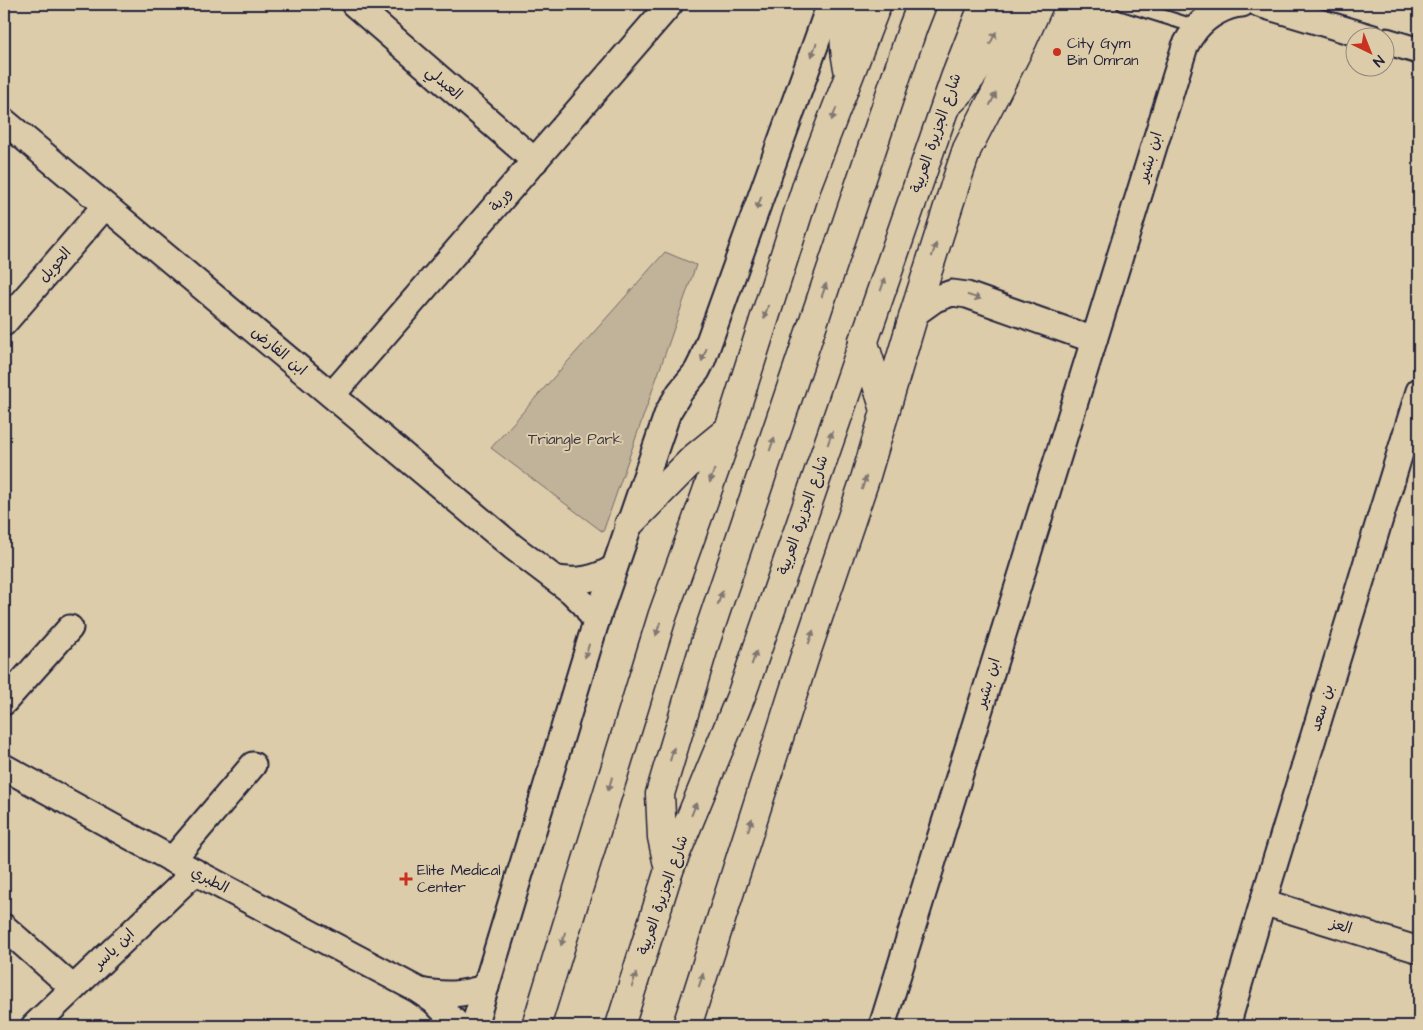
<svg xmlns="http://www.w3.org/2000/svg" width="1423" height="1030" font-family="'Architects Daughter','Playpen Sans Arabic',sans-serif">
  <style>
    .green { fill: #c1b39a; stroke: #726a6a }
    .lines { fill: none; stroke-linecap: round; stroke-linejoin: round }
    .lane-casing { stroke: #22223b; stroke-width: 16 }
    .street-casing { stroke: #22223b; stroke-width: 29 }
    .secondary-casing { stroke: #22223b; stroke-width: 31 }
    .primary-casing { stroke: #22223b; stroke-width: 31 }
    .lane { stroke: #dca; stroke-width: 12 }
    .street { stroke: #dca; stroke-width: 25 }
    .secondary { stroke: #dca; stroke-width: 28 }
    .primary { stroke: #dca; stroke-width: 28 }
    .oneway { fill: #807772 }
    .poi-dot { fill: #c8321e; stroke: #dca; stroke-width: 2 }
    .labels { text-anchor: middle; dominant-baseline: central; stroke-width: 4; stroke-linejoin: round; paint-order: stroke }
    .poi-label { font-size: 15px; fill: #22223b; stroke: #dca; text-anchor: start }
    .street-label { font-size: 15px; fill: #22223b; stroke: #dca }
    .park-label { font-size: 15px; fill: #3a3849; stroke: #dca }
  </style>
  <rect width="100%" height="100%" fill="#dca"/>
  <filter id="ink" filterUnits="userSpaceOnUse"><feTurbulence type="fractalNoise" baseFrequency=".02" numOctaves="2"/><feDisplacementMap in="SourceGraphic" scale="10" xChannelSelector="R" yChannelSelector="G"/><feConvolveMatrix kernelMatrix="1 2 1 2 8 2 1 2 1" color-interpolation-filters="sRGB"/></filter>
  <g filter="url(#ink)">
    <path class="green" d="M665 252 696 265 603 532 491 448Z"/>
    <g class="lines">
      <defs>
        <path id="lane" d="M1123 4 1197 27"/>
        <g id="street">
          <path d="M354 4 535 161"/>
          <path d="M1259 4 1373 38"/>
          <path d="M1386 41 1419 51"/>
          <path d="M4 121 513 547 571 591 585 605 596 622"/>
          <path d="M914 314 935 299 952 293 967 295 1094 340"/>
          <path d="M4 323 105 206"/>
          <path d="M332 395 670 4"/>
          <path d="M556 579C579 582 594 580 614 568"/>
          <path d="M4 702 70 628"/>
          <path d="M4 767 195 872 418 990 434 1001 459 1026"/>
          <path d="M172 860 253 765"/>
          <path d="M1263 902 1419 950"/>
          <path d="M4 927 73 988"/>
          <path d="M420 991C445 996 462 995 486 987"/>
          <path d="M34 1026 195 872"/>
          <path d="M474 1026 596 622 668 412 680 392 697 371 702 361 830 4"/>
          <path d="M882 1026 1185 46C1188 40 1192 34 1196 29 1207 15 1226 5 1242 4"/>
          <path d="M1227 1026 1263 902 1419 391"/>
        </g>
        <g id="secondary">
          <path d="M863 340 885 410"/>
          <path d="M629 524 694 458 727 431"/>
          <path d="M536 1026 662 617 729 430 808 182 877 4"/>
          <path d="M620 1026 669 870 741 696 955 78 984 4"/>
          <path d="M687 1026 805 656 865 479 914 314 956 182 967 149 1022 42 1039 4"/>
        </g>
        <g id="primary">
          <path d="M849 73C843 46 842 30 853 4"/>
          <path d="M946 106 959 93 978 68 1011 4"/>
          <path d="M669 870 662 837 660 794 705 643 913 27 922 4"/>
        </g>
      </defs>
      <use href="#lane" class="lane-casing"/>
      <use href="#street" class="street-casing"/>
      <use href="#secondary" class="secondary-casing"/>
      <use href="#primary" class="primary-casing"/>
      <use href="#lane" class="lane"/>
      <use href="#street" class="street"/>
      <use href="#secondary" class="secondary"/>
      <use href="#primary" class="primary"/>
    </g>
    <defs><path id="oneway-solid" d="M-6-.8H1V-3.2L6.5 0L1 3.2V.8H-6Z" transform="scale(1.25)"/></defs>
    <g class="oneway">
      <use href="#oneway-solid" transform="translate(993 38) rotate(-64)"/>
      <use href="#oneway-solid" transform="translate(814 50) rotate(110)"/>
      <use href="#oneway-solid" transform="translate(993 99) rotate(-63)"/>
      <use href="#oneway-solid" transform="translate(834 114) rotate(111)"/>
      <use href="#oneway-solid" transform="translate(759 203) rotate(110)"/>
      <use href="#oneway-solid" transform="translate(934 250) rotate(-72)"/>
      <use href="#oneway-solid" transform="translate(883 284) rotate(-71)"/>
      <use href="#oneway-solid" transform="translate(824 290) rotate(-71)"/>
      <use href="#oneway-solid" transform="translate(974 297) rotate(18)"/>
      <use href="#oneway-solid" transform="translate(766 312) rotate(108)"/>
      <use href="#oneway-solid" transform="translate(704 355) rotate(111)"/>
      <use href="#oneway-solid" transform="translate(830 438) rotate(-71)"/>
      <use href="#oneway-solid" transform="translate(772 444) rotate(-71)"/>
      <use href="#oneway-solid" transform="translate(712 476) rotate(110)"/>
      <use href="#oneway-solid" transform="translate(864 483) rotate(-72)"/>
      <use href="#oneway-solid" transform="translate(720 598) rotate(-71)"/>
      <use href="#oneway-solid" transform="translate(658 629) rotate(107)"/>
      <use href="#oneway-solid" transform="translate(811 637) rotate(-71)"/>
      <use href="#oneway-solid" transform="translate(587 651) rotate(107)"/>
      <use href="#oneway-solid" transform="translate(754 658) rotate(-71)"/>
      <use href="#oneway-solid" transform="translate(672 754) rotate(-74)"/>
      <use href="#oneway-solid" transform="translate(610 784) rotate(107)"/>
      <use href="#oneway-solid" transform="translate(694 809) rotate(-68)"/>
      <use href="#oneway-solid" transform="translate(750 825) rotate(-72)"/>
      <use href="#oneway-solid" transform="translate(563 939) rotate(107)"/>
      <use href="#oneway-solid" transform="translate(634 980) rotate(-73)"/>
      <use href="#oneway-solid" transform="translate(701 980) rotate(-72)"/>
    </g>
  </g>
  <g class="poi-dot">
    <circle cx="1057" cy="52" r="5"/>
    <path d="M403.5 871.5h5v5h5v5h-5v5h-5v-5h-5v-5h5z"/>
  </g>
  <g class="labels">
    <g class="poi-label">
      <text x="1067" y="43">City Gym<tspan x="1067" dy="17">Bin Omran</tspan></text>
      <text x="417" y="870">Elite Medical<tspan x="417" dy="17">Center</tspan></text>
    </g>
    <g class="street-label">
      <text transform="translate(444 83) rotate(41)">العبدلي</text>
      <text transform="translate(936 133) rotate(-71)">شارع الجزيرة العربية</text>
      <text transform="translate(1150 157) rotate(-73)">ابن بشير</text>
      <text transform="translate(501 200) rotate(-49)">وربة</text>
      <text transform="translate(55 265) rotate(-49)">الحويل</text>
      <text transform="translate(279 351) rotate(40)">ابن الفارض</text>
      <text transform="translate(803 515) rotate(-71)">شارع الجزيرة العربية</text>
      <text transform="translate(988 683) rotate(-73)">ابن بشير</text>
      <text transform="translate(1322 708) rotate(-73)">بن سعد</text>
      <text transform="translate(210 880) rotate(28)">الطبري</text>
      <text transform="translate(663 895) rotate(-71)">شارع الجزيرة العربية</text>
      <text transform="translate(1341 926) rotate(17)">العز</text>
      <text transform="translate(114 949) rotate(-44)">ابن ياسر</text>
    </g>
    <g class="park-label">
      <text x="575" y="439">Triangle Park</text>
    </g>
  </g>
  <rect width="1423" height="1030" fill="none" stroke="#dca" stroke-width="20"/>
  <rect x="10" y="10" width="1403" height="1010" fill="none" stroke="#22223b" stroke-width="2" filter="url(#ink)"/>
  <g transform="translate(1370 52) rotate(137)"><circle r="24" fill="#ddccaa" stroke="#92887e"/>
  <path d="M0-4L9 19L0 12L-9 19Z" fill="#c8321e"/>
  <text y="-8" font-size="14" font-weight="bold" text-anchor="middle" fill="#22223b">N</text>
  </g>
</svg>
